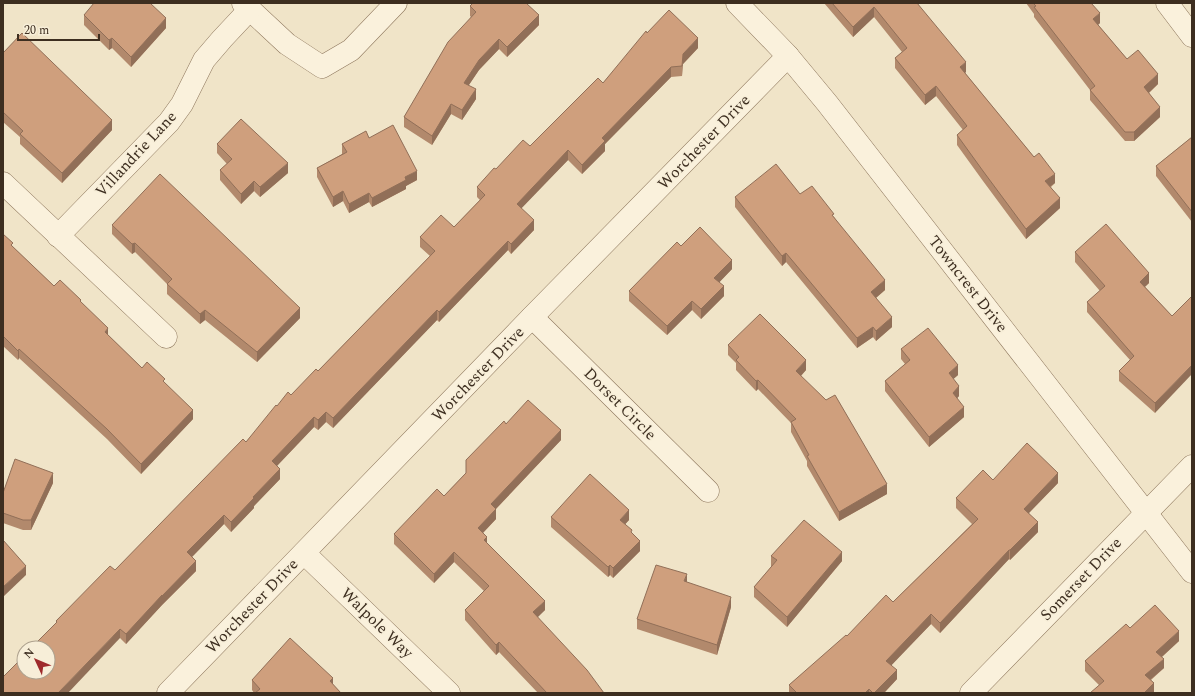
<svg xmlns="http://www.w3.org/2000/svg" width="1195" height="696" font-family="Spectral,serif">
  <style>
    .lines { fill: none; stroke-linecap: round; stroke-linejoin: round }
    .minor-casing { stroke: #8d765c; stroke-width: 23 }
    .minor { stroke: #faf1dc; stroke-width: 22 }
    .wall { fill: #b2896c }
    .shaded-wall { fill: #916f58 }
    .building { fill: #cf9f7d; stroke: #916f58 }
    .labels { text-anchor: middle; dominant-baseline: central; stroke-width: 3; stroke-linejoin: round; paint-order: stroke }
    .street-label { font-size: 16px; fill: #3d2e20; stroke: #f7eed8 }
  </style>
  <rect width="100%" height="100%" fill="#f0e4c8"/>
  <g class="lines">
    <defs>
      <g id="minor">
        <path d="M243 3 287 44 322 67 351 50 396 3"/>
        <path d="M737 3 788 56 827 103 1192 572"/>
        <path d="M1167 3 1192 36"/>
        <path d="M3 183 166 337"/>
        <path d="M58 236 169 122 182 104 204 60 222 39 250 9"/>
        <path d="M532 317 708 491"/>
        <path d="M304 553 449 693"/>
        <path d="M168 693 532 317 788 56"/>
        <path d="M971 693 1192 466"/>
      </g>
    </defs>
    <use href="#minor" class="minor-casing"/>
    <use href="#minor" class="minor"/>
  </g>
  <g class="wall">
    <path d="M824 3H917L966 72 965 73 1055 183 1051 187 1060 208 1026 239 983 181 957 145V135L963 130 936 96 925 105 895 68V58L902 52 874 17 853 37Z"/>
    <path d="M1026 3H1091L1100 23 1098 25 1127 59 1158 84 1149 93 1160 117 1134 141H1125L1090 100V90L1034 17V14Z"/>
    <path d="M470 6 539 25 507 57 499 49 479 70 469 85 476 99 462 120 451 114 432 145 404 127V117L471 17 470 16Z"/>
    <path d="M84 15 166 28 131 67 112 48 109 50 84 25Z"/>
    <path d="M647 33 698 48 683 64 682 76 671 77 605 144V151L582 174 568 160 521 208 534 230 511 254 508 250 439 322 437 320 333 428 326 422 318 430 314 427 277 466 280 479 254 506V508L231 532 224 524 192 557 196 571 162 605 126 644 120 638 56 622V621L115 570 246 442 277 406 291 395 318 371 430 256 420 247V237L454 227 480 200 477 197V187L496 169 530 146 603 83Z"/>
    <path d="M3 53 112 130 62 183 20 144V137L3 122Z"/>
    <path d="M1192 137V222L1156 176V166Z"/>
    <path d="M369 138 417 180 406 186V189L372 207 369 202 349 213 343 201 333 207 317 177V168L342 154V144Z"/>
    <path d="M217 144 288 173 260 197 254 191 241 204 220 180V170L227 164 217 153Z"/>
    <path d="M800 194 834 217 885 290 876 298 892 327 876 341 873 337 857 348 786 262 782 266 735 207V197Z"/>
    <path d="M112 225 300 318 257 362 205 320 200 324 167 294V284L135 252 132 254 112 234Z"/>
    <path d="M3 234 13 247 54 286 81 302 108 335 142 368 165 383 193 419 141 474 107 439 19 358 18 360 3 346Z"/>
    <path d="M681 246 732 269 719 282 724 296 701 319 692 310 667 335 629 301V291Z"/>
    <path d="M1075 252 1149 283 1145 287 1172 316 1155 413 1119 381V371L1130 360 1087 312V302L1100 291 1075 262Z"/>
    <path d="M728 345 806 370 801 376 887 494 839 521 807 466V461L791 432V423L758 389 756 391 736 370V363L728 355Z"/>
    <path d="M901 349 958 375 953 379 959 396 957 398 964 417 929 447 885 391V381L905 364 901 359Z"/>
    <path d="M506 424 561 440 496 509V519L483 533 487 543 545 610 537 617 604 693H538L499 652 496 655 465 620V610L484 591 454 562 434 583 394 544V534L444 496 466 473Z"/>
    <path d="M993 480 1058 483 1029 513 1038 532 1010 560 1009 559 940 633 931 624 891 665 897 679 884 693H789V685L847 636 893 602 972 524 956 508V498Z"/>
    <path d="M53 483 31 530H23L3 523V493Z"/>
    <path d="M551 517 629 520 625 524 632 533 640 551 613 578 610 575 608 577 551 527Z"/>
    <path d="M771 556 842 561 787 627 754 597V587L772 566H771Z"/>
    <path d="M687 582 731 607 717 655 637 629V619Z"/>
    <path d="M1130 628 1179 641 1162 657 1164 668 1151 680 1154 693 1099 685 1085 671V661Z"/>
    <path d="M252 680 333 685 341 693H254L252 690Z"/>
  </g>
  <g class="shaded-wall">
    <path d="M874 7V17L853 37V27Z"/>
    <path d="M1100 13V23L1093 29V19Z"/>
    <path d="M539 15V25L507 57V47Z"/>
    <path d="M166 18V28L131 67V57Z"/>
    <path d="M112 38V48L109 50V40Z"/>
    <path d="M698 38V48L683 64 682 76 683 54Z"/>
    <path d="M499 39V49L479 70 464 92V83L479 60Z"/>
    <path d="M966 62V72L960 77V67Z"/>
    <path d="M671 67V77L605 144V151L582 174V165L602 138Z"/>
    <path d="M1158 74V84L1144 97V87Z"/>
    <path d="M936 86V96L925 105V95Z"/>
    <path d="M476 89V99L462 120V110Z"/>
    <path d="M451 104V114L432 145V136Z"/>
    <path d="M1160 107V117L1134 141V132Z"/>
    <path d="M112 120V130L62 183V173Z"/>
    <path d="M568 150V160L517 213V204Z"/>
    <path d="M288 163V173L260 197V187Z"/>
    <path d="M417 171V180L406 186V189L372 207V198L405 177Z"/>
    <path d="M1055 174V183L1045 190V181Z"/>
    <path d="M254 181V191L241 204V194Z"/>
    <path d="M343 191V201L333 207V197Z"/>
    <path d="M369 193V202L349 213V204Z"/>
    <path d="M1060 198V208L1026 239V229Z"/>
    <path d="M534 220V230L511 254V244Z"/>
    <path d="M508 241V250L439 322V312Z"/>
    <path d="M135 243V252L132 254V244Z"/>
    <path d="M786 253V262L782 266V256Z"/>
    <path d="M732 260V269L714 288V278Z"/>
    <path d="M1149 273V283L1140 291V282Z"/>
    <path d="M885 280V290L871 302V292Z"/>
    <path d="M724 286V296L701 319V309Z"/>
    <path d="M692 301V310L667 335V326Z"/>
    <path d="M300 308V318L257 362V352Z"/>
    <path d="M205 310V320L200 324V314Z"/>
    <path d="M437 310V320L333 428V418Z"/>
    <path d="M892 317V327L876 341V331Z"/>
    <path d="M873 327V337L857 348V338Z"/>
    <path d="M108 328V337L105 332Z"/>
    <path d="M19 349V358L18 360V351Z"/>
    <path d="M806 360V370L796 381V371Z"/>
    <path d="M958 365V375L949 383V373Z"/>
    <path d="M1192 365V374L1155 413V403Z"/>
    <path d="M758 380V389L756 391V381Z"/>
    <path d="M959 386V396L953 403V393Z"/>
    <path d="M964 407V417L929 447V437Z"/>
    <path d="M193 410V419L141 474V464Z"/>
    <path d="M326 412V422L318 430V420Z"/>
    <path d="M314 417V427L272 471V461Z"/>
    <path d="M561 430V440L491 514V504Z"/>
    <path d="M280 469V479L254 506V508L231 532V522L253 497Z"/>
    <path d="M53 473V483L31 530V520Z"/>
    <path d="M1058 473V483L1024 518V509Z"/>
    <path d="M887 484V494L839 521V512Z"/>
    <path d="M496 509V519L478 538V528Z"/>
    <path d="M629 510V520L620 530V520Z"/>
    <path d="M224 515V524L187 562V552Z"/>
    <path d="M1038 522V532L1010 560V550Z"/>
    <path d="M487 537V547L484 540Z"/>
    <path d="M640 541V551L613 578V568Z"/>
    <path d="M1009 550V559L940 633V623Z"/>
    <path d="M454 552V562L434 583V574Z"/>
    <path d="M842 552V561L787 627V617Z"/>
    <path d="M196 561V571L162 605V596Z"/>
    <path d="M610 565V575L608 577V567Z"/>
    <path d="M26 566V575L3 597V587Z"/>
    <path d="M687 574V584L684 581Z"/>
    <path d="M162 595V605L126 644V634Z"/>
    <path d="M731 597V607L717 655V645Z"/>
    <path d="M545 601V610L533 622V612Z"/>
    <path d="M931 614V624L886 671V661Z"/>
    <path d="M120 629V638L68 693H58Z"/>
    <path d="M1179 631V641L1156 662V652Z"/>
    <path d="M499 642V652L496 655V645Z"/>
    <path d="M1164 659V668L1145 684V675Z"/>
    <path d="M897 670V679L884 693H874Z"/>
    <path d="M333 678V688L330 681Z"/>
    <path d="M1154 683V693H1144Z"/>
    <path d="M869 689V693H865Z"/>
  </g>
  <g class="building">
    <path d="M94 3H150L166 18 131 57 112 38 109 40 84 15Z"/>
    <path d="M473 3H526L539 15 507 47 499 39 479 60 464 83 476 89 462 110 451 104 432 136 404 117 448 42 476 12 470 6Z"/>
    <path d="M832 3H917L966 62 960 67 1034 157 1039 153 1055 174 1045 181 1060 198 1026 229 983 171 957 135 967 126 936 86 925 95 895 58 907 48 874 7 853 27Z"/>
    <path d="M1033 3H1091L1100 13 1093 19 1127 59 1138 50 1158 74 1144 87 1160 107 1134 132H1125L1090 90 1095 86 1034 7 1036 6Z"/>
    <path d="M669 10 698 38 683 54 682 66 671 67 602 138 605 141 582 165 568 150 517 204 534 220 511 244 508 241 439 312 437 310 333 418 326 412 318 420 314 417 272 461 280 469 253 497 254 498 231 522 224 515 187 552 196 561 162 596V595L126 634 120 629 58 693H3V677L24 656V672H48V648H31L57 622 56 621 110 566 115 570 243 439 246 442 276 405 277 406 288 392 291 395 316 369 318 371 435 251 420 237 441 215 454 227 485 195 477 187 494 168 496 169 523 140 530 146 598 78 603 83 646 31 647 33Z"/>
    <path d="M22 33 112 120 62 173 20 134 23 131 3 112V53Z"/>
    <path d="M241 119 288 163 260 187 254 181 241 194 220 170 232 159 217 144Z"/>
    <path d="M393 125 417 171 405 177 406 180 372 198 369 193 349 204 343 191 333 197 317 168 347 152 342 144 366 131 369 138Z"/>
    <path d="M1192 137V212L1156 166Z"/>
    <path d="M776 164 800 194 812 186 834 214 832 215 885 280 871 292 892 317 876 331 873 327 857 338 786 253 782 256 735 197Z"/>
    <path d="M160 174 300 308 257 352 205 310 200 314 167 284 172 279 135 243 132 244 112 225Z"/>
    <path d="M1106 224 1149 273 1140 282 1172 316 1192 296V365L1155 403 1119 371 1134 356 1087 302 1105 286 1075 252Z"/>
    <path d="M700 227 732 260 714 278 724 286 701 309 692 301 667 326 629 291 677 242 681 246Z"/>
    <path d="M3 234 13 243 11 245 54 286 60 280 81 300 80 301 108 328 105 332 142 368 147 362 165 379 163 381 193 410 141 464 107 429 19 349 18 351 3 336Z"/>
    <path d="M760 314 806 360 796 371 826 400 835 395 887 484 839 512 807 456 809 455 791 422 796 419 758 380 756 381 736 360 739 357 728 345Z"/>
    <path d="M928 328 958 365 949 373 959 386 953 393 964 407 929 437 885 381 910 360 901 349Z"/>
    <path d="M528 400 561 430 491 504 496 509 478 528 487 537 484 540 545 601 533 612 587 670 604 693H547L499 642 496 645 465 610 489 586 454 552 434 574 394 534 437 489 444 496 466 473V460L504 421 506 424Z"/>
    <path d="M1027 443 1058 473 1024 509 1038 522 1010 550H1009L940 623 931 614 886 661 897 670 874 693H873L869 689 865 693H797L789 685 846 635 847 636 886 595 893 602 978 519 956 498 983 470 993 480Z"/>
    <path d="M15 459 53 473 31 520H23L3 513V493Z"/>
    <path d="M590 474 629 510 620 520 632 530 631 532 640 541 613 568 610 565 608 567 551 517Z"/>
    <path d="M804 520 842 552 787 617 754 587 777 560 771 556Z"/>
    <path d="M3 540 26 566 3 587Z"/>
    <path d="M656 565 687 574 684 581 731 597 717 645 637 619Z"/>
    <path d="M1155 605 1179 631 1156 652 1164 659 1145 675 1154 683 1144 693H1090L1104 681 1085 661 1126 624 1130 628Z"/>
    <path d="M290 638 333 678 330 681 341 693H255L260 689 252 680Z"/>
  </g>
  <g class="labels">
    <g class="street-label">
      <text transform="translate(704 142) rotate(-46)">Worchester Drive</text>
      <text transform="translate(136 154) rotate(-47)">Villandrie Lane</text>
      <text transform="translate(968 284) rotate(52)">Towncrest Drive</text>
      <text transform="translate(478 374) rotate(-46)">Worchester Drive</text>
      <text transform="translate(620 404) rotate(45)">Dorset Circle</text>
      <text transform="translate(1081 579) rotate(-46)">Somerset Drive</text>
      <text transform="translate(252 606) rotate(-46)">Worchester Drive</text>
      <text transform="translate(377 623) rotate(44)">Walpole Way</text>
    </g>
  </g>
  <rect width="1195" height="696" fill="none" stroke="#3d2e20" stroke-width="8"/>
  <g transform="translate(36 660) rotate(314)"><circle r="19" fill="#f7eed8" stroke="#ada18e"/>
  <path d="M0-3L7 15L0 10L-7 15Z" fill="#9e2a2b"/>
  <text y="-6" font-size="11" font-weight="bold" text-anchor="middle" fill="#3d2e20">N</text>
  </g>
  <path d="M18 34v6h81v-6" fill="none" stroke="#3d2e20" stroke-width="2"/>
  <text x="24" y="34" font-size="12" fill="#3d2e20" stroke="#f7eed8" stroke-width="3" paint-order="stroke">20 m</text>
</svg>
